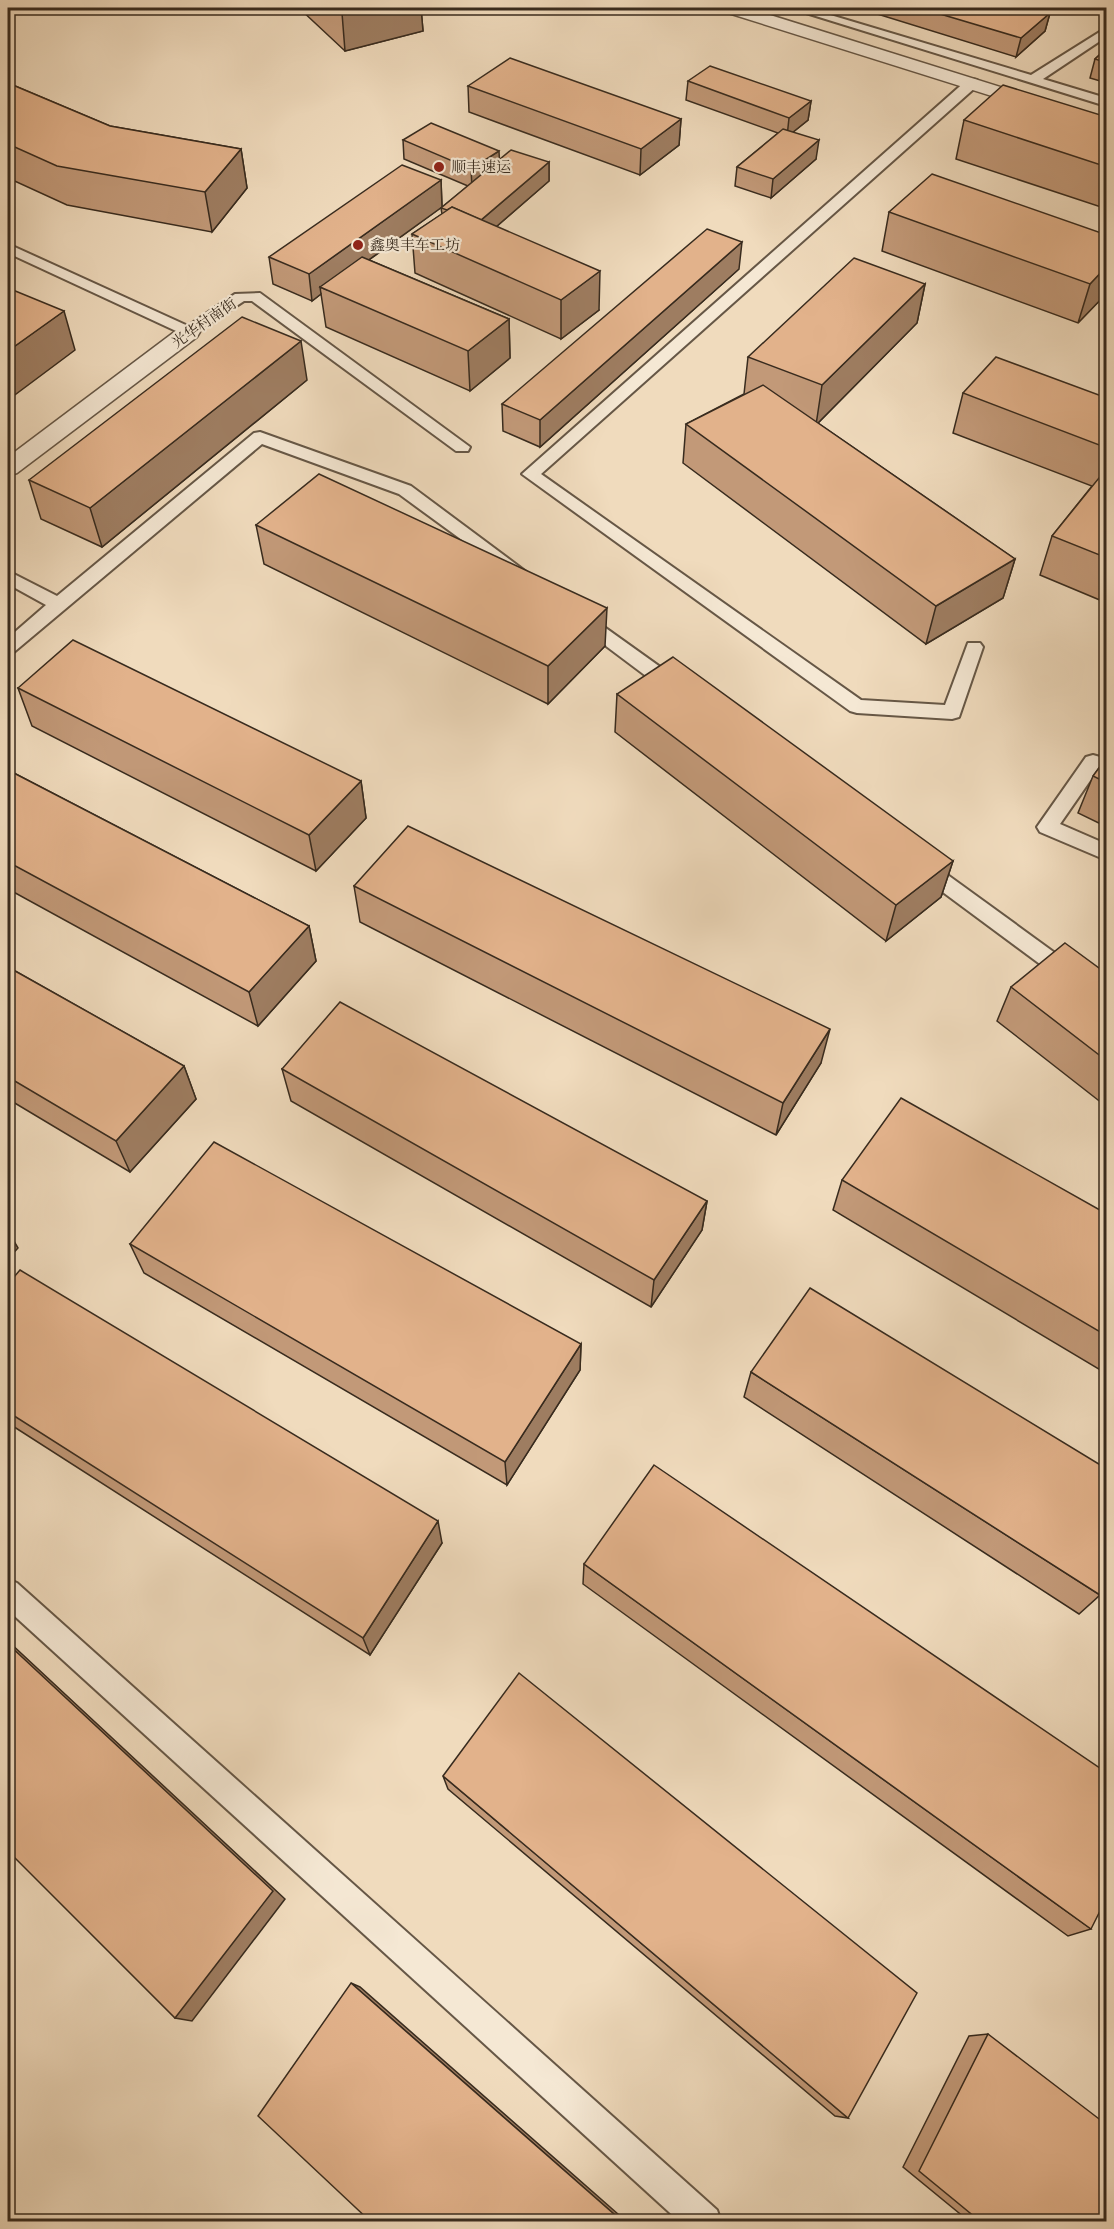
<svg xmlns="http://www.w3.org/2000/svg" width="1114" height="2229" font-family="Alegreya,'Noto Serif SC',serif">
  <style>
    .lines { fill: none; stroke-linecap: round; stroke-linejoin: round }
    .service-casing { stroke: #665746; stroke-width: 4 }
    .minor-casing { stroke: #665746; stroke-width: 3 }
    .service { fill: #f5e8d4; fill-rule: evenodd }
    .minor { fill: #f5e8d4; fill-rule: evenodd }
    .wall { fill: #c29978; stroke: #382b1e; stroke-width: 1.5 }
    .shaded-wall { fill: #9e7d61; stroke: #382b1e; stroke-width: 1.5 }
    .building { fill: #e2b28b; stroke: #382b1e; stroke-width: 1.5 }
    .poi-dot { fill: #8f2418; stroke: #f5e8d4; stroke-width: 2 }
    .labels { text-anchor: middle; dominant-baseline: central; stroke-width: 4.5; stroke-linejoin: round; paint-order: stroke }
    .far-poi-label { font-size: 15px; fill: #382b1e; stroke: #f5e8d4; text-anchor: start }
    .far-street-label { font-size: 15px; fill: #382b1e; stroke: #f5e8d4 }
  </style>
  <rect width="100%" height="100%" fill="#f0dbbd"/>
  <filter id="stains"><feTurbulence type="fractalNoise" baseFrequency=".00333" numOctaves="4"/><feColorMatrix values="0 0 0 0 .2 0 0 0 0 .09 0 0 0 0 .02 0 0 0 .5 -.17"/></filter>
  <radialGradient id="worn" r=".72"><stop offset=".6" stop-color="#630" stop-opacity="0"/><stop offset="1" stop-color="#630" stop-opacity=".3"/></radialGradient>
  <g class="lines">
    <defs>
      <g id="service">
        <path d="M790 8H807L1031 75 1106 28V37L1043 79 1106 98V106Z"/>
        <path d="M972 79 977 80V86L541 474 861 700 945 705 968 643H980L983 647 959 717 952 719 857 713 850 711 522 474 967 80Z"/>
        <path d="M8 244 188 326 235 294 260 293 470 447 468 451H456L252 301H244L189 337 8 253Z"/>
        <path d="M260 432 411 486 529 574 520 580 514 578 399 494 262 444 14 652 8 654V638L46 605 8 584V571L57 596 254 433Z"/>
        <path d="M580 612 586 614 684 684 686 689 684 694H670L574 622 571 618Z"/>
        <path d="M1093 755 1100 757 1103 762 1060 824 1106 844V860L1040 832 1037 827 1086 757Z"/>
        <path d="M920 857 927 860 1106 990V1010L1098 1007 913 870 910 865 913 860Z"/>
        <path d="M8 1579 17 1583 717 2210 721 2222H680L8 1610Z"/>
      </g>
      <g id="minor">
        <path d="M722 8H748L1106 120V132L725 12Z"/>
        <path d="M189 325 197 327 200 332 197 337 17 473 8 476V457L181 327Z"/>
      </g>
    </defs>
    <use href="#service" class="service-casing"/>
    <use href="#minor" class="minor-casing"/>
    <use href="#service" class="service"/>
    <use href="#minor" class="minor"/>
  </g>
  <g class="wall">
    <path d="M299 8H421L423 31 345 51Z"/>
    <path d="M858 8H1033L1050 13 1045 31 1016 57Z"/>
    <path d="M1079 8H1094L1086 11Z"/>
    <path d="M1107 48V83L1090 78 1095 59Z"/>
    <path d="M688 81 811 101 808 120 793 132 816 159 771 198 735 186 737 167 778 133 686 100Z"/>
    <path d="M8 83 110 126 241 149 247 188 212 232 67 205 8 178Z"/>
    <path d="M468 86 681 119 679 145 640 175 469 112Z"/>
    <path d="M1107 117V209L956 159 964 120Z"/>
    <path d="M403 140 499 160 549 162V181L496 227 599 310 561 339 415 273 412 234 442 214 441 208 468 186 404 159Z"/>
    <path d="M441 180 442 207 369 260 509 319 510 358 470 391 326 327 321 294 312 301 273 284 269 257Z"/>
    <path d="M889 212 1107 235V293L1078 323 882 251Z"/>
    <path d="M739 269 540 447 503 431 502 404Z"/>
    <path d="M925 284 917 323 818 423 1015 559 1003 598 926 644 683 463 686 424 744 394 748 357Z"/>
    <path d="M307 380 102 547 41 519 29 480Z"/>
    <path d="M963 393 1107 398V603L1040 575 1052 536 1092 486 953 433Z"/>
    <path d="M256 525 605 646 548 704 264 564Z"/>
    <path d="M18 688 361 781 366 818 316 871 32 726Z"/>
    <path d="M617 694 953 861 941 897 886 941 615 732Z"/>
    <path d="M1107 757V827L1078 813 1093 776Z"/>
    <path d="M8 770 309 926 316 961 258 1026 8 889Z"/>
    <path d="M354 886 821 1063 776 1135 360 922Z"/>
    <path d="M8 967 184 1066 196 1099 130 1172 8 1099Z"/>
    <path d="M1107 974V1107L997 1021 1011 987Z"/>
    <path d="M282 1069 707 1201 702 1230 651 1307 291 1101Z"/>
    <path d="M842 1180 1107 1214V1374L833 1210Z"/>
    <path d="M130 1244 581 1344 580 1370 507 1485 144 1273Z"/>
    <path d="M8 1284 442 1543 370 1655 8 1423Z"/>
    <path d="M751 1372 1100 1595 1079 1614 744 1397Z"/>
    <path d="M584 1564 1091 1929 1068 1936 583 1584Z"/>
    <path d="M443 1776 848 2118 835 2116 448 1789Z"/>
    <path d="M988 2034 1107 2222H970L903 2167 969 2036Z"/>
  </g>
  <g class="shaded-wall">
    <path d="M364 8H421L423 31 345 51 342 13Z"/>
    <path d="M1087 8H1094L1086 11Z"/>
    <path d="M1050 13 1045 31 1016 57 1021 38Z"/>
    <path d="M811 101 808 120 787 137 789 118Z"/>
    <path d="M681 119 679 145 640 175 641 149Z"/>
    <path d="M819 140 816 159 771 198 773 179Z"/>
    <path d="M241 149 247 188 212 232 205 192Z"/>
    <path d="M499 151 500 170 472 188 471 169Z"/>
    <path d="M549 162V181L481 240 480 221Z"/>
    <path d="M441 180 442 207 327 290 320 287 321 294 312 301 309 274Z"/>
    <path d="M742 242 739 269 540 447V420Z"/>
    <path d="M1107 266V293L1078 323 1090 284Z"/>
    <path d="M600 271 599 310 561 339V300Z"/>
    <path d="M925 284 917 323 816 425 822 385Z"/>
    <path d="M64 311 75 350 8 400V351Z"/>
    <path d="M509 319 510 358 470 391 468 351Z"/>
    <path d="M301 341 307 380 102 547 90 508Z"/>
    <path d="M1015 559 1003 598 926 644 936 606Z"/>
    <path d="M607 608 605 646 548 704V666Z"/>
    <path d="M361 781 366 818 316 871 309 835Z"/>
    <path d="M953 861 941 897 886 941 896 905Z"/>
    <path d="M309 926 316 961 258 1026 249 992Z"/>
    <path d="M830 1029 821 1063 776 1135 783 1103Z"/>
    <path d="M184 1066 196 1099 130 1172 116 1141Z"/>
    <path d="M707 1201 702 1230 651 1307 654 1280Z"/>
    <path d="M8 1231 18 1248 8 1259Z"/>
    <path d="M581 1344 580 1370 507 1485 505 1462Z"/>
    <path d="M438 1521 442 1543 370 1655 363 1638Z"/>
    <path d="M8 1641 285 1899 192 2021 175 2018 8 1644Z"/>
    <path d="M351 1983 360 1987 627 2222H623Z"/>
  </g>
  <g class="building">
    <path d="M335 8H364L342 13Z"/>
    <path d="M920 8H1033L1050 13 1021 38Z"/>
    <path d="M1107 48V63L1095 59Z"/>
    <path d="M510 58 681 119 641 149 468 86Z"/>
    <path d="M710 66 811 101 789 118 688 81Z"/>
    <path d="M8 83 110 126 241 149 205 192 57 166 8 144Z"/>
    <path d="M1003 85 1107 117V167L964 120Z"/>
    <path d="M431 123 499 151 471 169 403 140Z"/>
    <path d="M783 129 819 140 773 179 737 167Z"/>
    <path d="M511 150 549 162 481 220 452 207 447 210 441 208Z"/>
    <path d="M402 165 441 180 309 274 269 257Z"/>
    <path d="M932 174 1107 235V266L1090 284 889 212Z"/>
    <path d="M452 207 600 271 561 300 412 234Z"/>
    <path d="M707 229 742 242 540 420 502 404Z"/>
    <path d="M362 257 509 319 468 351 320 287Z"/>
    <path d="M854 258 925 284 822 385 748 357Z"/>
    <path d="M8 288 64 311 8 351Z"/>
    <path d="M242 317 301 341 90 508 29 480Z"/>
    <path d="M996 357 1107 398V448L963 393Z"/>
    <path d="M763 385 1015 559 936 606 686 424Z"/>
    <path d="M1107 468V558L1052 536Z"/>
    <path d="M319 474 607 608 548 666 256 525Z"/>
    <path d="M73 640 361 781 309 835 18 688Z"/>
    <path d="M673 657 953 861 896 905 617 694Z"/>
    <path d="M1107 757V783L1093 776Z"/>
    <path d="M8 770 309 926 249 992 8 862Z"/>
    <path d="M408 826 830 1029 783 1103 354 886Z"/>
    <path d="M1065 943 1107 974V1061L1011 987Z"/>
    <path d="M8 967 184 1066 116 1141 8 1077Z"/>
    <path d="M340 1002 707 1201 654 1280 282 1069Z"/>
    <path d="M901 1098 1107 1214V1336L842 1180Z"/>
    <path d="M214 1142 581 1344 505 1462 130 1244Z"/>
    <path d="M20 1270 438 1521 363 1638 8 1412V1284Z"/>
    <path d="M810 1288 1107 1469V1583L1100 1595 751 1372Z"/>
    <path d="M654 1465 1107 1773V1897L1091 1929 584 1564Z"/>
    <path d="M8 1644 273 1891 175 2018 8 1851Z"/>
    <path d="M519 1673 917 1993 848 2118 443 1776Z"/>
    <path d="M351 1983 623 2222H371L258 2116Z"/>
    <path d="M988 2034 1107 2125V2222H981L919 2171Z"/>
  </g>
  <g class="poi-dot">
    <circle cx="439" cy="167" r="6"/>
    <circle cx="358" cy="245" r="6"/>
  </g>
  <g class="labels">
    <g class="far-poi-label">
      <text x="451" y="167">顺丰速运</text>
      <text x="370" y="245">鑫奥丰车工坊</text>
    </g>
    <g class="far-street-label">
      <text transform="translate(204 323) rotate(-35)">光华村南街</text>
    </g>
  </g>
  <rect width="1114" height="2229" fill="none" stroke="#f0dbbd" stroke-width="30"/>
  <rect x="9" y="9" width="1096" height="2211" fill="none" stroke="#382b1e" stroke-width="3"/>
  <rect x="15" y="15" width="1084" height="2199" fill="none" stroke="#382b1e" stroke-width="1.5"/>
  <rect width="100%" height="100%" filter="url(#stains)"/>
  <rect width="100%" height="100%" fill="url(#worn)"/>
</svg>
